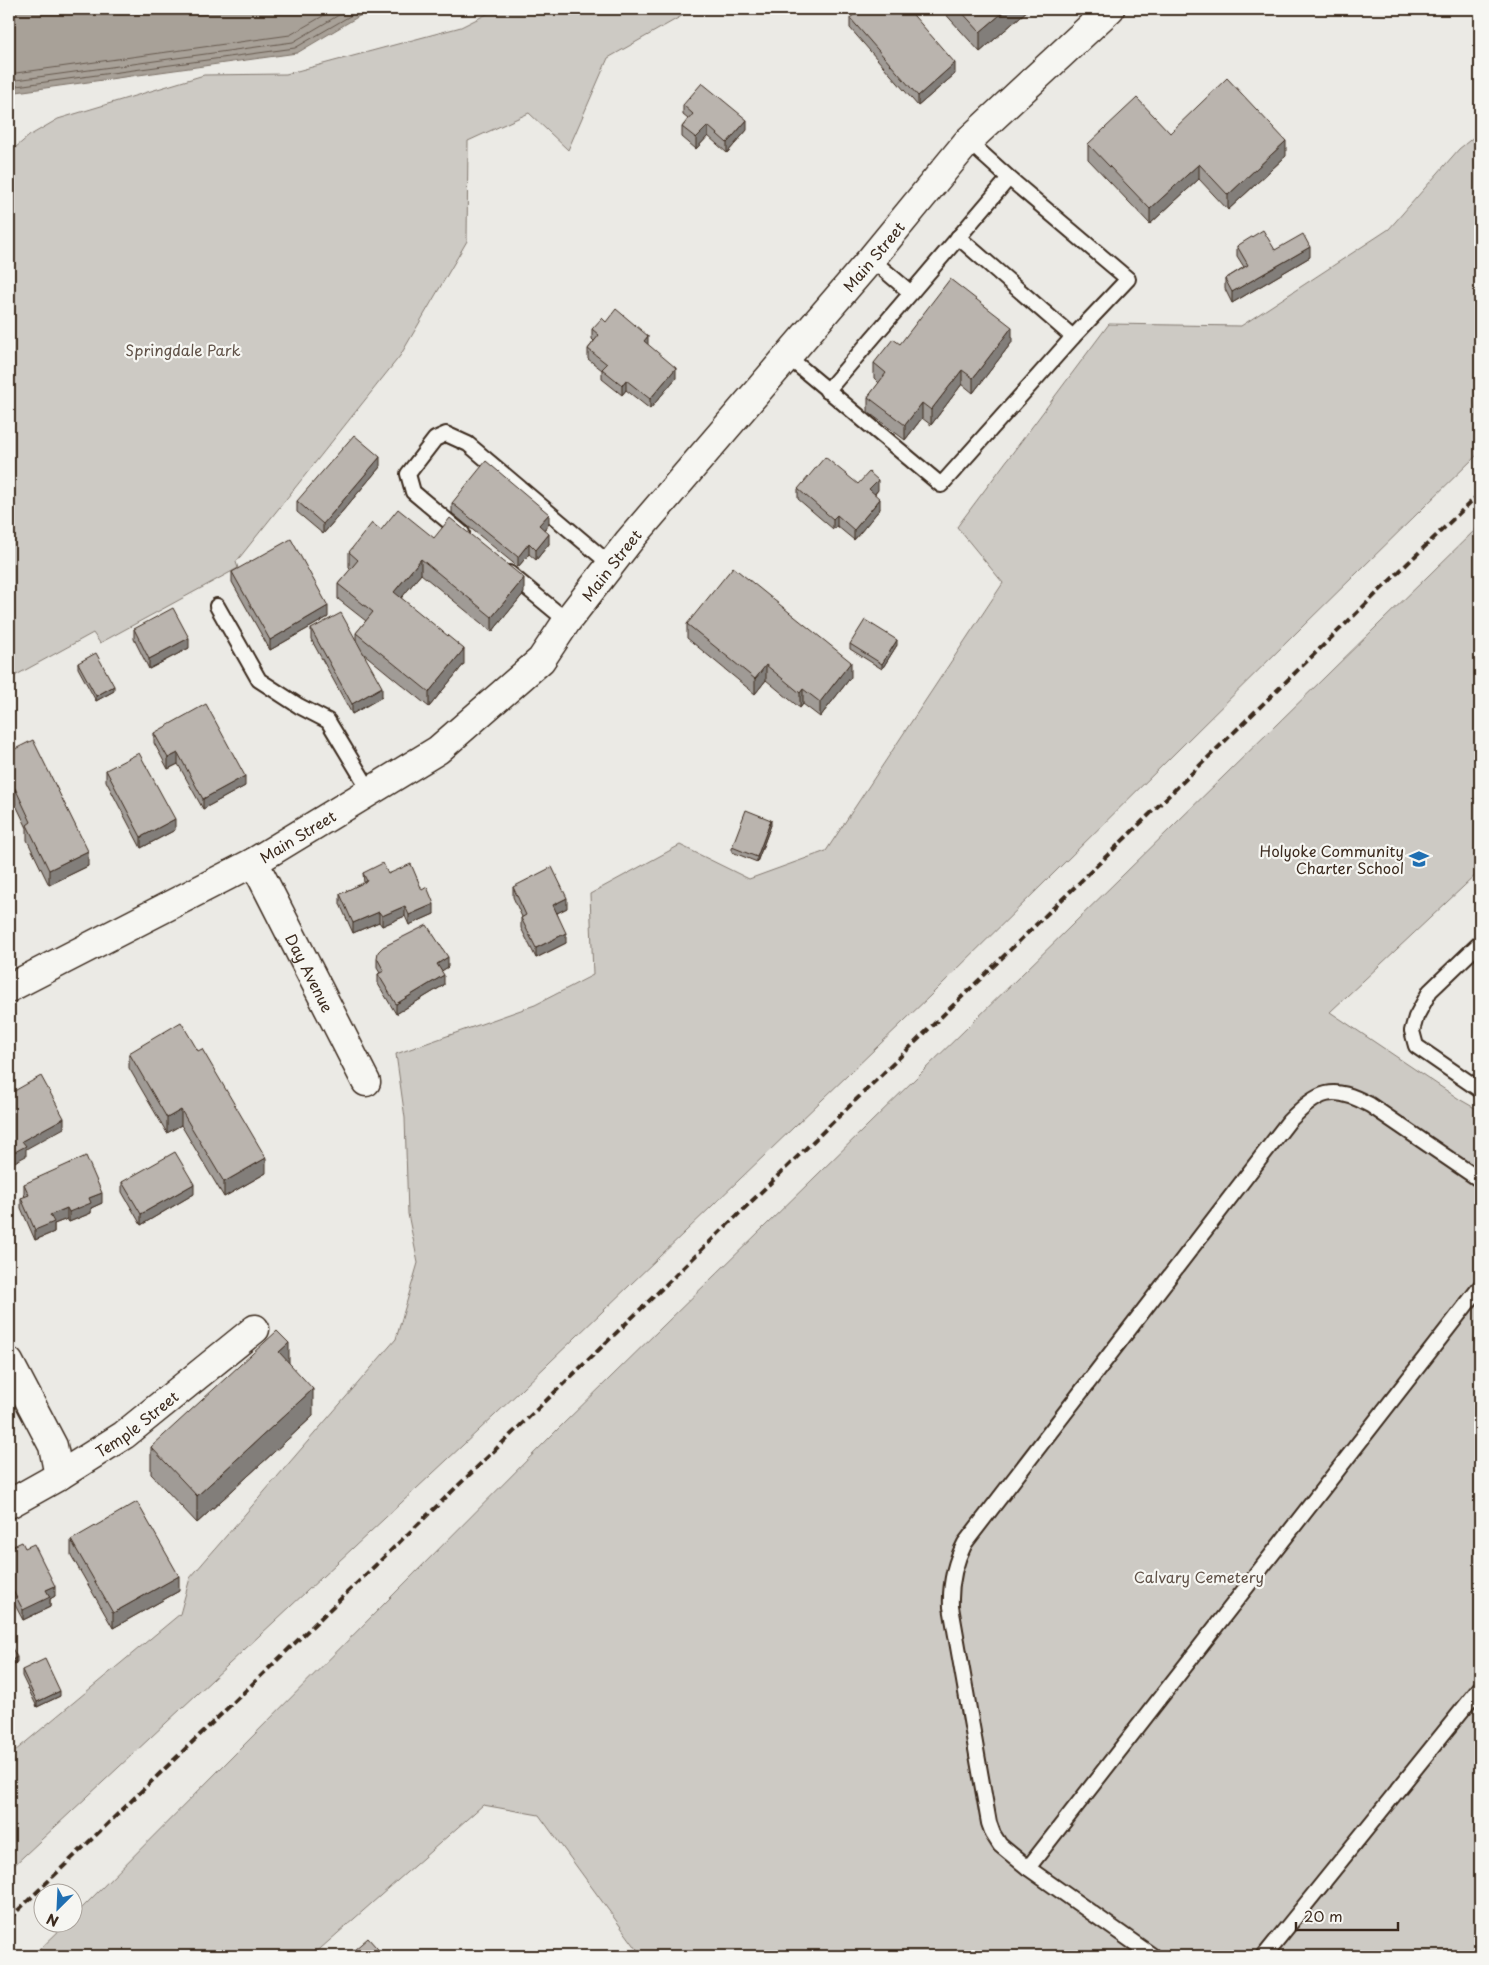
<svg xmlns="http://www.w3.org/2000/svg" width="1489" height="1965" font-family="'Playpen Sans',sans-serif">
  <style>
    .green { fill: #cdcac4; stroke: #847a71 }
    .water { fill: #a8a198; stroke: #7c7167 }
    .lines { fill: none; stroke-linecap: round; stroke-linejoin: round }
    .shore { stroke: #675a4f; stroke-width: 1 }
    .service-casing { stroke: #3b2a1e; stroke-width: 18 }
    .minor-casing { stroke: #3b2a1e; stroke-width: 31 }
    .secondary-casing { stroke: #3b2a1e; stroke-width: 31 }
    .service { stroke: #f6f6f2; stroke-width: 14 }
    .minor { stroke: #f6f6f2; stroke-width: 28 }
    .secondary { stroke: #f6f6f2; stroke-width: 28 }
    .rail { stroke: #3b2a1e; stroke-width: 4; stroke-dasharray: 8 4; stroke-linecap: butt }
    .wall { fill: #a09b96; stroke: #3b2a1e }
    .shaded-wall { fill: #827e7a; stroke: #3b2a1e }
    .building { fill: #bab4ae; stroke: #3b2a1e }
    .labels { text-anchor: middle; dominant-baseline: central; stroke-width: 4.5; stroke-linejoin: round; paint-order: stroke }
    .street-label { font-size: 15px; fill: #3b2a1e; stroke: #f6f6f2 }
    .park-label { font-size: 15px; fill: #605248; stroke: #f6f6f2 }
    .poi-label { font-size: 15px; fill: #3b2a1e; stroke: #f6f6f2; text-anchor: end }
  </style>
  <rect width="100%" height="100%" fill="#ebeae5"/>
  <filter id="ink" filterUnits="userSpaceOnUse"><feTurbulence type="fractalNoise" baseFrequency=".02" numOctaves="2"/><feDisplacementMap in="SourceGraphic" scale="10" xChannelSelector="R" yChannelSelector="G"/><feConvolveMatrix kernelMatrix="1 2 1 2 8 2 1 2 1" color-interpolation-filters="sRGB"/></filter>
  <g filter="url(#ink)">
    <g class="green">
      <path d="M497 9H694L608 58 568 150 529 113 468 141 467 241 400 356 236 562 238 568 100 643 93 633 9 679V153L29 136 58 119 204 75 286 74 461 27Z"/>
      <path d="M1480 132V452L1299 630 931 995 494 1416 9 1870V1756L180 1614 190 1578 396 1339 418 1263 408 1214 405 1118 396 1054 535 1005 593 975 590 894 680 845 749 879 826 851 1003 583 957 527 1109 324 1241 326 1389 229 1459 149Z"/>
      <path d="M1480 525V871L1330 1012 1459 1099 1480 1111V1956H642L539 1815 483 1805 312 1956H33L67 1923 72 1922 73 1917 560 1427Z"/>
    </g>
    <path class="water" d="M9 9H371L297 53 9 93Z"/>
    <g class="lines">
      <g class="shore">
        <path d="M9 74 290 35 335 9"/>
        <path d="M9 81 293 42 349 9"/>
        <path d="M9 87 295 48 362 9"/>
      </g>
      <defs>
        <g id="service">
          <path d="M958 237 1073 337"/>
          <path d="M871 259 911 293 1009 178"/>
          <path d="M787 356 941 485 1073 337 1128 279 1009 178 968 141"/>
          <path d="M827 391 911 293"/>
          <path d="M462 533 413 492 408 474 435 439 446 434 468 444 611 565"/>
          <path d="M509 573 567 621"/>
          <path d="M217 606 259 680 299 706 328 721 370 791"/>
          <path d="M1480 943 1430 991 1416 1017 1412 1031 1416 1046 1480 1090"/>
          <path d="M1028 1868 1480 1287"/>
          <path d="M1153 1956 1028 1868 1000 1845 993 1834 989 1823 951 1607C950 1584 954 1564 965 1543L1289 1121C1319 1091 1332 1084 1370 1105L1480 1180"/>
          <path d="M1264 1956 1480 1688"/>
        </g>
        <g id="minor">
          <path id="s1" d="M254 862 366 1082"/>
          <path d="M9 1362 53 1446 59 1476"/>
          <path id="s2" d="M9 1504 59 1476 124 1435 255 1329"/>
        </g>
        <g id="secondary">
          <path id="s3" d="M9 988 254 862 438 750 541 660 567 621 629 541 871 259 968 141 1110 9"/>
        </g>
      </defs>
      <use href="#service" class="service-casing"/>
      <use href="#minor" class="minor-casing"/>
      <use href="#secondary" class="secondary-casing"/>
      <use href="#service" class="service"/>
      <use href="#minor" class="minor"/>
      <use href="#secondary" class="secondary"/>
      <path class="rail" d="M9 1919 612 1337 1480 493"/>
    </g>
    <g class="wall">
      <path d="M941 9H1029L980 52Z"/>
      <path d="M850 18 955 74 918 106 850 28Z"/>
      <path d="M683 105 747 130 727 153 708 136 696 149 682 137V127L688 119 683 115Z"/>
      <path d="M1170 133 1286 156 1228 210 1199 179 1150 224 1088 159V144Z"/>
      <path d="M1237 246 1275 250 1310 257 1232 303 1225 289V279L1244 267 1237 256Z"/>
      <path d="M606 322 648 345 676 378 650 409 626 390 622 395 602 379V370L588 359V349L594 341 592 339V329Z"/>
      <path d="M1012 342 973 393 962 384 931 425 922 418 905 440 868 412V397L879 383 874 378V363L900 344Z"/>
      <path d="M380 467 323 534 297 512V501Z"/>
      <path d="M858 484 878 490 875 494 880 509 854 540 837 526 833 529 798 499V489Z"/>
      <path d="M452 503 549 524 544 530 549 544 536 560 529 554 518 567 452 513Z"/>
      <path d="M381 530 434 538 524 593 492 632 421 574 401 598 464 664 429 707 363 653 382 697 352 714 311 639V629L356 641V633L366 621 338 599V584L351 569 349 567V552Z"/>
      <path d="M232 572 328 617 270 650 232 582Z"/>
      <path d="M687 624 851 677 820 717 803 704 800 708 766 680 755 694 687 638Z"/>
      <path d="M134 629 189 648 149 669 134 639Z"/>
      <path d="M850 644 897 645 882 669 850 649Z"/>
      <path d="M78 663 114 691 96 701 78 668Z"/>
      <path d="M154 733 245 786 203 809 178 764 168 769 154 743Z"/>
      <path d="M9 752 88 866 49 885 27 840V828L15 803 9 806Z"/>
      <path d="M106 770 175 830 141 848 106 781Z"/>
      <path d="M771 825 757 862 732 852V847Z"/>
      <path d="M363 873 388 874 422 890 434 914 409 925 405 916 382 926 379 922 353 933 340 904V894L364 883Z"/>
      <path d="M513 887 567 908 557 913 566 943 536 958 521 928V918L522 917 513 897Z"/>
      <path d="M377 958 448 967 441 971 444 985 396 1014 378 984V974L380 973 377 968Z"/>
      <path d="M129 1053 266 1173 224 1197 181 1125 167 1133 129 1068Z"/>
      <path d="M122 1182 194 1194 141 1225 122 1192Z"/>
      <path d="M24 1184 102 1203 91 1208V1213L69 1222 67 1219 54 1224V1232L35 1240 21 1208V1198L25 1197 24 1194Z"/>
      <path d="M289 1363 313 1416 197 1523 151 1474V1447Z"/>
      <path d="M71 1540 179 1591 113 1628 71 1555Z"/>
      <path d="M9 1548H25L55 1596 50 1599V1607L23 1620 9 1594Z"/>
      <path d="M22 1670 60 1696 37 1707 22 1676Z"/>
    </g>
    <g class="shaded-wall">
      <path d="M1007 9H1029L980 52V32Z"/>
      <path d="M955 63V74L918 106V96Z"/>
      <path d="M747 120V130L727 153V143Z"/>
      <path d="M708 126V136L696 149V138Z"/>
      <path d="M1286 141V156L1228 210V195Z"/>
      <path d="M1199 164V179L1150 224V209Z"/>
      <path d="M1310 247V257L1232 303V292Z"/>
      <path d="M1012 327V342L973 393V378Z"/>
      <path d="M648 336V346L644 341Z"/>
      <path d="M676 368V378L650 409V399Z"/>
      <path d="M962 370V384L931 425V410Z"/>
      <path d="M626 380V390L622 395V385Z"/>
      <path d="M922 403V418L905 440V425Z"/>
      <path d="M380 457V467L323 534V524Z"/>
      <path d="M878 480V490L869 500V489Z"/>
      <path d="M880 499V509L854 540V530Z"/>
      <path d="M549 514V524L539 535V525Z"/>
      <path d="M837 515V526L833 529V519Z"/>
      <path d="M549 534V544L536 560V550Z"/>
      <path d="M529 543V554L518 567V557Z"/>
      <path d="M421 559V574L394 607V592Z"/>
      <path d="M524 578V593L492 632V617Z"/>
      <path d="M328 606V617L270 650V640Z"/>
      <path d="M189 638V648L149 669V659Z"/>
      <path d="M897 640V645L882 669V664Z"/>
      <path d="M464 649V664L429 707V692Z"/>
      <path d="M851 662V677L820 717V702Z"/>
      <path d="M766 665V680L755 694V679Z"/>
      <path d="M114 686V691L96 701V696Z"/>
      <path d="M382 687V697L352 714V704Z"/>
      <path d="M803 689V704L800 708V693Z"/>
      <path d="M178 753V764L168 769V758Z"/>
      <path d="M245 776V786L203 809V799Z"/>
      <path d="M15 788V803L9 806V791Z"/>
      <path d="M175 819V830L141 848V837Z"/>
      <path d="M771 820V825L757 862V857Z"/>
      <path d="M88 851V866L49 885V870Z"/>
      <path d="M567 898V908L553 915V905Z"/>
      <path d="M434 904V914L409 925V915Z"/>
      <path d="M405 906V916L382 926V916Z"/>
      <path d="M379 912V922L353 933V923Z"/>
      <path d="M566 933V943L536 958V948Z"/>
      <path d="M448 957V967L437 974V964Z"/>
      <path d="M444 975V985L396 1014V1004Z"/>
      <path d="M181 1110V1125L167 1133V1118Z"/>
      <path d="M64 1118V1128L26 1149V1156L9 1165V1155L22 1141Z"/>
      <path d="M266 1158V1173L224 1197V1182Z"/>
      <path d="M194 1184V1194L141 1225V1214Z"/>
      <path d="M102 1193V1203L91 1208V1213L69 1222V1212L89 1198Z"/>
      <path d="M67 1208V1219L54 1224V1232L35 1240V1230L50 1215Z"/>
      <path d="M289 1343V1370L279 1352Z"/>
      <path d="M313 1389V1416L197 1523V1496Z"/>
      <path d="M179 1576V1591L113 1628V1613Z"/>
      <path d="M55 1586V1596L50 1599V1607L23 1620V1610L46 1590Z"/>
      <path d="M17 1657V1662L9 1667V1662Z"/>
      <path d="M60 1691V1696L37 1707V1702Z"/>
    </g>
    <g class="building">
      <path d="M861 9H908L955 63 918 96 850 18Z"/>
      <path d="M959 9H1007L980 32Z"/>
      <path d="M1227 78 1286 141 1228 195 1199 164 1150 209 1088 144 1137 98 1170 133Z"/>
      <path d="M702 83 747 120 727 143 708 126 696 138 682 127 693 114 683 105Z"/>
      <path d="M1263 230 1275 250 1303 234 1310 247 1232 292 1225 279 1248 265 1237 246Z"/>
      <path d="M950 279 1012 327 973 378 962 370 931 410 922 403 905 425 868 397 886 373 874 363 893 339 900 344Z"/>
      <path d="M616 309 648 336 644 341 676 368 650 399 626 380 622 385 602 369 607 364 588 349 599 335 592 329 602 318 606 322Z"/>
      <path d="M354 435 380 457 323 524 297 501Z"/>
      <path d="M825 457 858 484 869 472 878 480 869 489 880 499 854 530 837 515 833 519 798 489Z"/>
      <path d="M486 461 549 514 539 525 549 534 536 550 529 543 518 557 452 503Z"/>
      <path d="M398 509 434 538 450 518 524 578 492 617 421 559 394 592 464 649 429 692 356 633 373 612 338 584 358 560 349 552 372 523 381 530Z"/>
      <path d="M291 539 328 606 270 640 232 572Z"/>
      <path d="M733 567 851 662 820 702 803 689 800 693 766 665 755 679 687 624Z"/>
      <path d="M173 608 189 638 149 659 134 629Z"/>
      <path d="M341 613 382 687 352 704 311 629Z"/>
      <path d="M865 620 897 640 882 664 850 644Z"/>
      <path d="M96 653 114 686 96 696 78 663Z"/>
      <path d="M206 704 245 776 203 799 178 753 168 758 154 733Z"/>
      <path d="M33 740 88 851 49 870 27 825 31 822 15 788 9 791V752Z"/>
      <path d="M139 753 175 819 141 837 106 770Z"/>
      <path d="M746 810 771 820 757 857 732 847Z"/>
      <path d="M383 863 388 874 411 864 422 890 427 887 434 904 409 915 405 906 382 916 379 912 353 923 340 894 367 881 363 873Z"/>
      <path d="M552 867 567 898 553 905 566 933 536 948 521 918 526 915 513 887Z"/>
      <path d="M427 925 448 957 437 964 444 975 396 1004 378 974 384 971 377 958 378 952 383 947Z"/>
      <path d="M181 1022 198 1051 202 1049 266 1158 224 1182 181 1110 167 1118 129 1053Z"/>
      <path d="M41 1076 64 1118 22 1141 26 1146 9 1155V1094Z"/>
      <path d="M175 1152 194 1184 141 1214 122 1182Z"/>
      <path d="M86 1156 102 1193 89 1198 91 1203 69 1212 67 1208 50 1215 54 1222 35 1230 21 1198 29 1195 24 1184Z"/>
      <path d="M277 1331 289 1343 279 1352 313 1389 197 1496 151 1447Z"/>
      <path d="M137 1502 179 1576 113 1613 71 1540Z"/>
      <path d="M22 1542 25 1548 34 1544 55 1586 46 1590 50 1597 23 1610 9 1583V1548Z"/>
      <path d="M9 1643 17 1657 9 1662Z"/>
      <path d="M45 1659 60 1691 37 1702 22 1670Z"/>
      <path d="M368 1938 384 1956H347Z"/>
    </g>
  </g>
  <defs>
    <symbol id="school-bare" viewBox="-9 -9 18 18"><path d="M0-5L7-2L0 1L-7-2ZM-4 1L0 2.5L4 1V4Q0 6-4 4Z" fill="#1f6fb2" stroke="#f6f6f2" stroke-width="2.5" paint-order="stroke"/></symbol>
  </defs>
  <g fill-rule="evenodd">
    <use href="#school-bare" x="1405" y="845" width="28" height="28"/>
  </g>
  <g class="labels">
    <g class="street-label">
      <text stroke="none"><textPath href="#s3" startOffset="1151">Main Street</textPath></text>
      <text stroke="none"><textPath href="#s3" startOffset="746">Main Street</textPath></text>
      <text stroke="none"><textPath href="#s3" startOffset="326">Main Street</textPath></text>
      <text stroke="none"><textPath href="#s1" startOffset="124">Day Avenue</textPath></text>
      <text stroke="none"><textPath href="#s2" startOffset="151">Temple Street</textPath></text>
    </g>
    <g class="park-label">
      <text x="183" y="349">Springdale Park</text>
      <text x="1199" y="1576">Calvary Cemetery</text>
    </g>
    <g class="poi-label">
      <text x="1404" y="850">Holyoke Community<tspan x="1404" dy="17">Charter School</tspan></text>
    </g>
  </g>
  <rect width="1489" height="1965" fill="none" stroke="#f6f6f2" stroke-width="30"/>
  <rect x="15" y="15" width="1459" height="1935" fill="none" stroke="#3b2a1e" stroke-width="2" filter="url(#ink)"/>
  <g transform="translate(58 1908) rotate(204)"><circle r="24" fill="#f6f6f2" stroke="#aba49d"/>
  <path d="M0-4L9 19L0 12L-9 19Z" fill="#1f6fb2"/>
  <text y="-8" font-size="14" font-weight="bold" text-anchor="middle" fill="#3b2a1e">N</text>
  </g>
  <path d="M1296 1922v8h102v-8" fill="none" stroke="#3b2a1e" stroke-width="2.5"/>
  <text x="1304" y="1922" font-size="15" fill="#3b2a1e" stroke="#f6f6f2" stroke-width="4" paint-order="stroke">20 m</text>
</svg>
